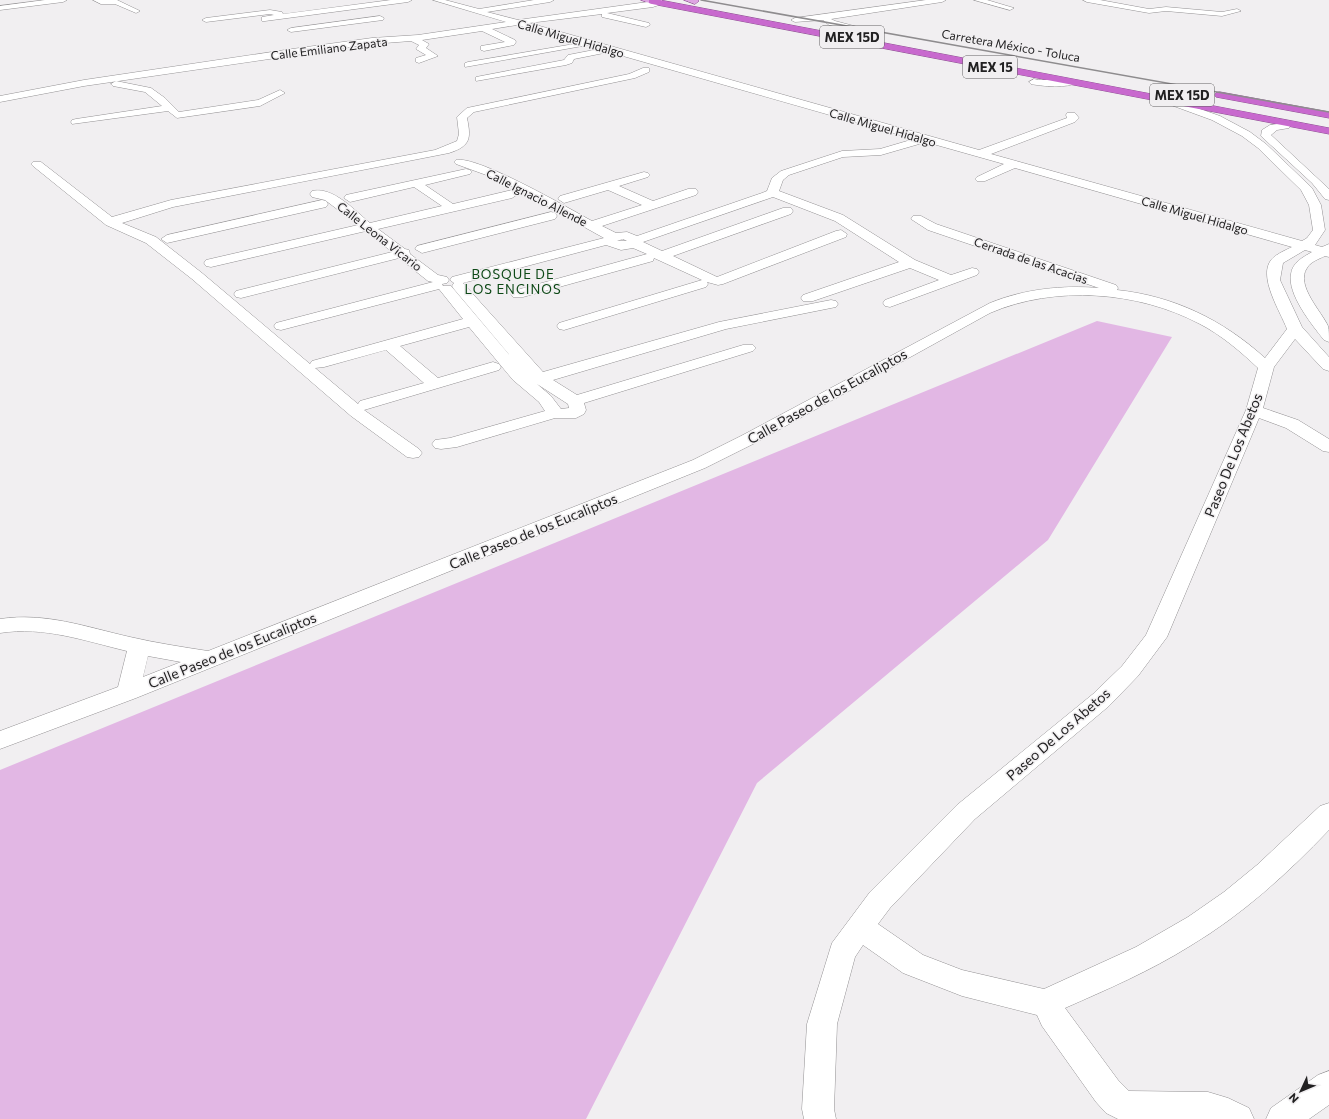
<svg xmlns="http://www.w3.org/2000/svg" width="1329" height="1119" font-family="Commissioner,sans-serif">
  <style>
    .green { fill: #e2b7e4 }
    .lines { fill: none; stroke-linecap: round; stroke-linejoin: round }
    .minor-casing { stroke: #939193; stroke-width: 1 }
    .major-casing { stroke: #8e5092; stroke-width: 1 }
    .highway-casing { stroke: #8e5092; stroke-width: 1 }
    .minor { fill: #fff; fill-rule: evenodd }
    .major { fill: #dea5e2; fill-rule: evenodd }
    .highway { fill: #c869ce; fill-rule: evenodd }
    .rail { stroke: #8e8c8e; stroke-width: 1.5 }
    .labels { text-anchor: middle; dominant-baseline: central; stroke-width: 3; stroke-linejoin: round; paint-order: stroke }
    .far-street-label { font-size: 12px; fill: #222122; stroke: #f1eff1 }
    .shield { fill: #f1eff1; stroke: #605f60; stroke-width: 1 }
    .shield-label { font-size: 13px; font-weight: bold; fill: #222122 }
    .far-quarter-label { font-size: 13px; letter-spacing: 1px; fill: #0e4917; stroke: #f1eff1 }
    .street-label { font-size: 14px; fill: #222122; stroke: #f1eff1 }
  </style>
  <rect width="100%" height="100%" fill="#f1eff1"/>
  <path class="green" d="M1097 321 1172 337 1048 540 757 783 586 1119H0V770Z"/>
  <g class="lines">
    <defs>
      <g id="minor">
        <path d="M45 0H67L63 2 0 10V6Z"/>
        <path d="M93 0H117L140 11 136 13 115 4H101Z"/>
        <path d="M391 0H412L408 2 265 21H262V17L274 15 270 14 206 22 202 20 206 18 270 10 282 12 283 14Z"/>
        <path d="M433 0H445L479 9 534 0H554L550 2 487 12 518 20 662 0V4L653 7 607 13 649 23 650 25 646 27 602 17V14L529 23 979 150 1067 118 1066 115 1067 113H1075L1079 118 1075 122 991 154 1302 241 1307 238 1313 230 1309 205 1301 190 1258 148 1242 136 1212 120 1160 101 1158 99 1160 97 1163 96 1220 116 1250 132 1266 144 1312 188 1321 205 1325 230 1315 245 1322 247 1329 244V257L1325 256C1319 259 1310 262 1307 268 1295 285 1322 312 1328 326 1329 330 1329 337 1329 342L1324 340C1312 325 1287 294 1291 274 1292 263 1303 257 1312 252L1305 250 1283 263 1280 280 1302 327 1329 357V371L1323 369 1295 339 1274 367 1263 408 1298 420 1329 439V452L1323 451 1286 428 1259 418 1167 637 1138 676 1109 706 975 819 890 908 878 924 923 955 962 970 1044 989 1136 947 1188 917 1224 892 1257 865 1320 806 1329 803V830C1287 874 1242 915 1190 946 1150 971 1108 989 1065 1008L1118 1080 1129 1091 1208 1092 1228 1098 1249 1108 1254 1119H1118L1106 1113 1096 1102 1042 1026 1037 1015 962 996 903 973 863 945 855 957 837 1024 834 1109 836 1119H804L802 1109 807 1024 832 943 870 892 957 805 1093 694 1122 666 1146 635 1246 410 1258 368C1240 351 1221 335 1200 324 1138 291 1055 285 990 313L753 444 705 468 136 698 0 749V731L118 687 127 651C85 641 44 626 0 633V619C45 612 86 627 130 637 156 643 182 647 208 651L693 460 741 436 990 303C1024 289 1063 285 1099 288L928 230 911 219 913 216H921L936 224 1116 285 1118 288 1117 290C1174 296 1223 320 1265 358L1287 329C1280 311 1258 277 1271 260 1276 254 1286 250 1292 247L1015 168 985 181H977L975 179 977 177 1004 164 926 142 881 155 843 157 789 175 783 180 779 191 843 215 915 260 951 275 972 268 977 269 979 272 977 275 890 307 885 306 883 303 885 300 939 280 910 268 813 301H803L801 298 803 295 899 262 835 221 773 197 643 242 662 251 783 208H791L793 211 791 214 673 256 717 277 836 231 841 230 847 234 846 237 723 284 718 285 707 282 708 284 706 287 564 330 559 329 557 326 559 323 702 280 654 258 653 261 523 297H513L511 294 513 291 647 254 633 248 621 250 606 245 463 283 543 372 719 322 831 300 836 301 838 304 836 307 726 329 553 380 577 395 743 345H753L756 348 753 351 584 403 586 410 584 414 576 418H555L457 447 441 449 435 448 432 444 435 440 450 438 545 411 539 402 513 380 469 327 400 346 438 378 493 362 499 364 501 367 499 370 364 410 419 449 422 453 419 457 413 458 407 457 351 416 192 279 146 243 106 225 33 166 31 164 33 162H41L112 217 171 200 435 150 457 141 459 134 457 117 467 108 629 74 643 68H649V72L635 78 474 112 467 118C471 138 471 146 449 153L173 207 122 223 156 237 202 273 310 364 312 361 463 319 439 289 281 330 276 329 274 326 276 323 433 282 428 281 399 258 241 298 236 297 234 294 236 291 392 252 366 231 211 267 206 266 204 263 206 260 358 225 325 200 312 197 310 194 312 191C333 186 355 211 370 223L442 206 414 187 350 202 344 198 346 195 466 169 470 170 472 172 470 174 425 185 453 204 512 190 518 194 512 198 378 229 405 249 409 250 410 254 438 275 447 277 449 280 447 283 442 284 443 286H451L528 377 454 289 452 286 454 283 450 280 452 277 604 238 500 180 456 164 454 162 456 160C477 155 570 209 592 221L642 205 608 190 564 203 558 199 560 196 644 172 648 173 650 175 648 177 619 186 653 201 688 189H696L698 192 696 195 602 226 616 233 627 232 637 236 762 193 767 191 772 178 781 171 842 151 880 149 914 139 609 52 574 59 572 63 566 65 476 81V77L564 60 568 55 599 49 588 45 465 67V63L468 62 580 43 517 25 492 29 515 40 516 42 514 45 484 51 481 50V46L505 42 482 31 422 40 429 44 426 48 438 56 419 63 416 62V58L426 55 416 49 419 45 411 41 372 44 84 86 0 102V96L84 80 285 50 372 38 418 35 506 22ZM623 239 627 241H617ZM386 350 424 383 360 401 358 404 315 368 324 367ZM537 384 568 404 569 408 561 409 551 396ZM148 656 181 662 143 677Z"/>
        <path d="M926 0H946L942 2 831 19 835 21 873 31 874 33 870 35 829 25 823 20 795 22 791 20 795 18Z"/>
        <path d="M974 0H987L1014 8 1010 10Z"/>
        <path d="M1083 0H1100L1149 9 1166 7 1222 12 1237 9 1241 11 1222 16 1166 11 1149 13 1087 2Z"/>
        <path d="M380 16 384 18 383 20 291 32 287 30 291 28Z"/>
        <path d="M1034 79C1045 82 1071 76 1077 82 1069 89 1040 86 1031 84L1029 82Z"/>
        <path d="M116 81 151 88 165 98 179 112 258 100 280 90 285 93 260 106 177 118 168 111 72 124 71 122 72 120 76 119 162 106 145 92 113 86 111 84Z"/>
        <path d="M1285 123 1290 126 1289 128 1277 130 1271 135 1329 189V200L1325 199 1312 183 1261 136 1262 130 1270 125Z"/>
        <path d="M322 200 326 201 328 204 326 207 167 243 161 239 167 235Z"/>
        <path d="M551 212 555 213 557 216 555 219 422 253 415 249 417 246Z"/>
        <path d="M1329 1071V1105L1309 1119H1266L1271 1108 1318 1075Z"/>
      </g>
      <g id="major">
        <path d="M641 0H655L656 1 652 4Z"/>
        <path d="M684 0H698L699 1 695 4Z"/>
      </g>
      <g id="highway">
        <path d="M649 0H660L1329 128V134L652 4 649 3Z"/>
        <path d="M1220 92 1329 112V118L1216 97 1215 95 1216 93Z"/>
      </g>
    </defs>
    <use href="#minor" class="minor-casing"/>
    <use href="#major" class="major-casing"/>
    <use href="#highway" class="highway-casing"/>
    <use href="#minor" class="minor"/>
    <use href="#major" class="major"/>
    <use href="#highway" class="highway"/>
    <path class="rail" d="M701 0 1329 112"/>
  </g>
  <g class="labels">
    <g class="far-street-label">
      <text transform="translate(571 38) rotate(16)">Calle Miguel Hidalgo</text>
      <text transform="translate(1011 45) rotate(10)">Carretera México - Toluca</text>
      <text transform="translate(329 48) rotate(-7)">Calle Emiliano Zapata</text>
      <text transform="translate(883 127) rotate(16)">Calle Miguel Hidalgo</text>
      <text transform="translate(537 197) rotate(27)">Calle Ignacio Allende</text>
      <text transform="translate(1195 215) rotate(16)">Calle Miguel Hidalgo</text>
      <text transform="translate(380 236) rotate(38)">Calle Leona Vicario</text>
      <text transform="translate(1031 260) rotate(19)">Cerrada de las Acacias</text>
    </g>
    <g class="shield">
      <rect x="820" y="26" width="64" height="22" rx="3"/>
      <rect x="963" y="56" width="54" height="22" rx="3"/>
      <rect x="1150" y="84" width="64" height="22" rx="3"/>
    </g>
    <g class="shield-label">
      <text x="852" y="37">MEX 15D</text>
      <text x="990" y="67">MEX 15</text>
      <text x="1182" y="95">MEX 15D</text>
    </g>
    <g class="far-quarter-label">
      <text x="513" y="274">BOSQUE DE<tspan x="513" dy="15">LOS ENCINOS</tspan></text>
    </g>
    <g class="street-label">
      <text transform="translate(827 396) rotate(-29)">Calle Paseo de los Eucaliptos</text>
      <text transform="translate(1233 455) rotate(-68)">Paseo De Los Abetos</text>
      <text transform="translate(533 531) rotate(-22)">Calle Paseo de los Eucaliptos</text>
      <text transform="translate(232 650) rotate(-22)">Calle Paseo de los Eucaliptos</text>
      <text transform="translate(1058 734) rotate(-41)">Paseo De Los Abetos</text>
    </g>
  </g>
  <g transform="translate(1301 1091) rotate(226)" stroke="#f1eff1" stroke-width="3" paint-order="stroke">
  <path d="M0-3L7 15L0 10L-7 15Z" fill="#222122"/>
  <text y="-6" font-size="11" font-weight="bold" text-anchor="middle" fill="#222122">N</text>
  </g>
</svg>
